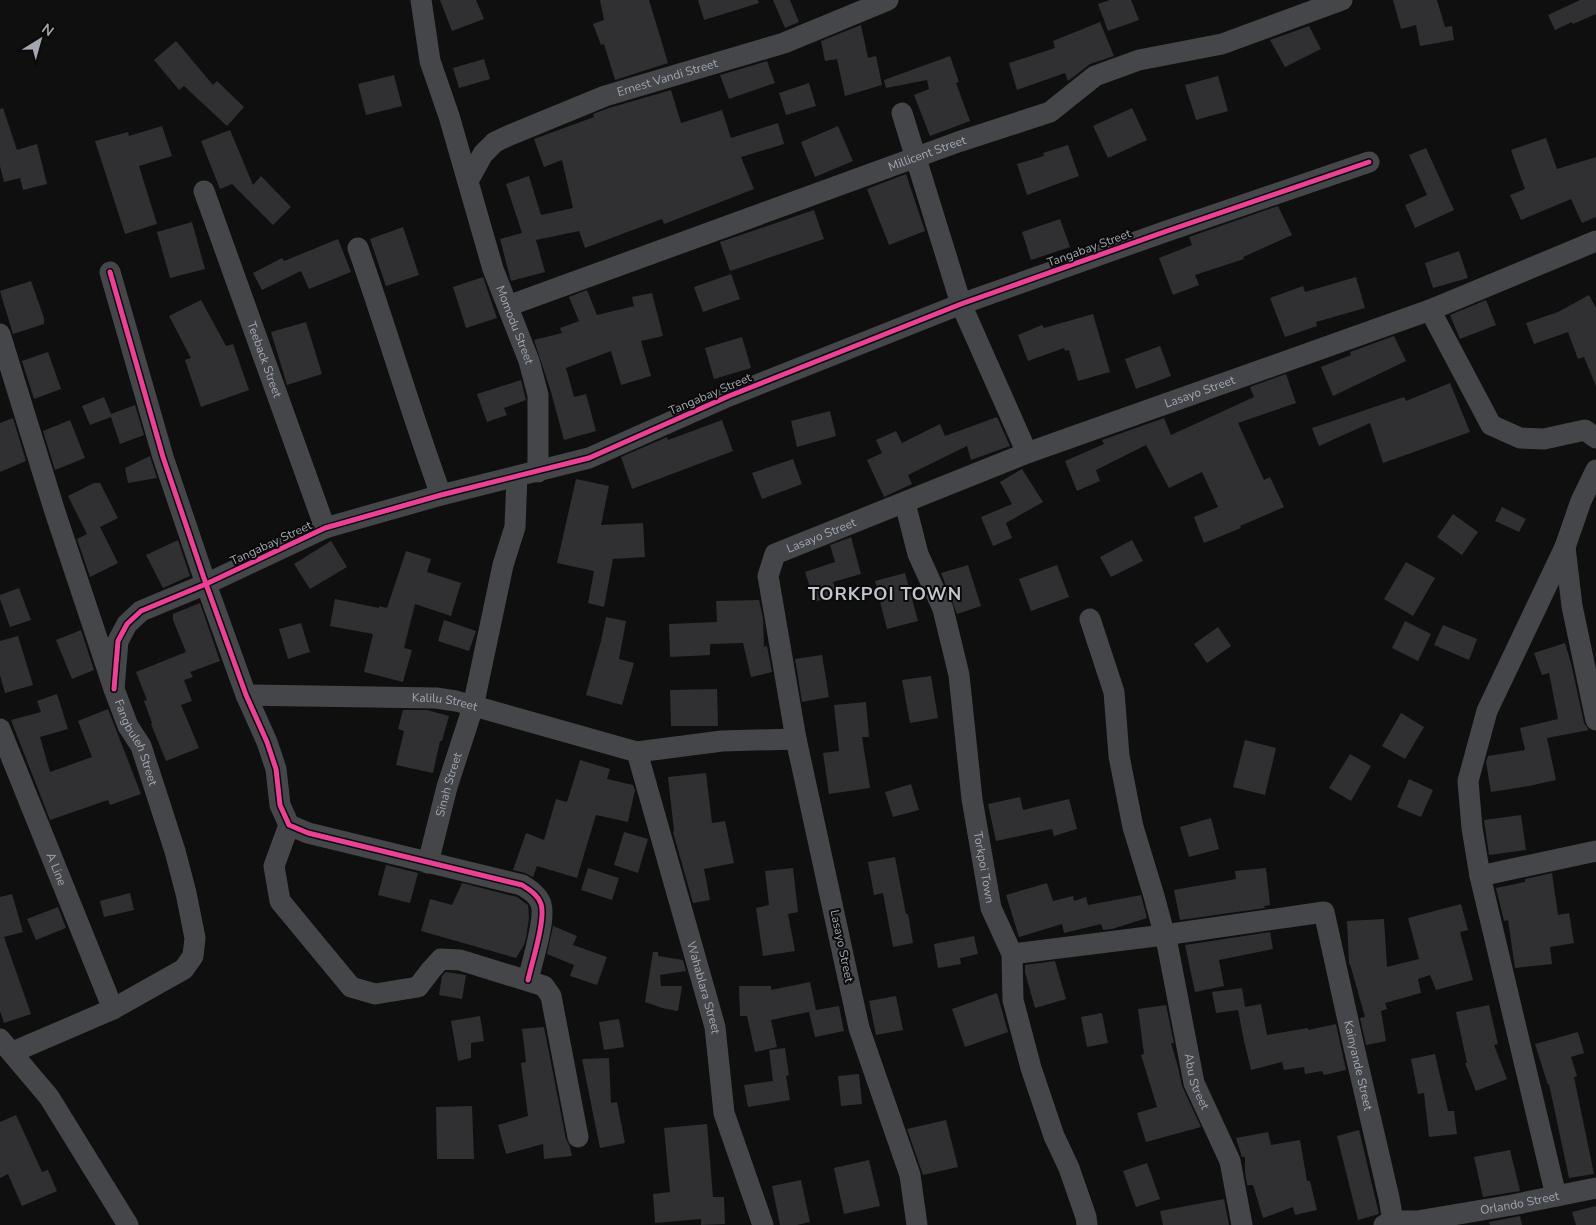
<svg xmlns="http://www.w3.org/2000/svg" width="1596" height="1225" font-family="'Nunito Sans',sans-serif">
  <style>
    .building { fill: #303032 }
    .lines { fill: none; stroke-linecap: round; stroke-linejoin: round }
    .minor { stroke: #444649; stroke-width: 21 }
    .cycleway-casing { stroke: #0a0a0b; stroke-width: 8 }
    .cycleway { stroke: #ea4096; stroke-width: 5 }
    .labels { text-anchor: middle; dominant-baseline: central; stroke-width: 4; stroke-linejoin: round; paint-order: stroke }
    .street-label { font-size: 12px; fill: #a2a7b0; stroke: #0a0a0b }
    .district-label { font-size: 18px; font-weight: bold; letter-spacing: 1px; fill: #c2c6cd; stroke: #0a0a0b }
  </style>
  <rect width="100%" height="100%" fill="#0f0f10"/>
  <g class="building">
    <path d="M440 0H476L484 19 452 31Z"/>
    <path d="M600 0H649L668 63 615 80 604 44 601 45 593 24 604 20Z"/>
    <path d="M698 0H758L759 3 704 20Z"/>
    <path d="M773 0H790L799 22 785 28Z"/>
    <path d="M1110 0H1131L1139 20 1108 31 1098 4Z"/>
    <path d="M1393 0H1437L1445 27 1452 26 1454 40 1420 46 1416 25 1401 29Z"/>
    <path d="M1580 0H1596V14L1573 24 1572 22 1555 30 1548 15Z"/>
    <path d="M1100 22 1114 56 1090 64 1068 81 1065 73 1017 90 1009 63 1055 48 1053 41Z"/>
    <path d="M861 25 868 58 876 56 882 85 845 96 837 59 825 61 821 41Z"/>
    <path d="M1309 26 1321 49 1285 67 1270 40Z"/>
    <path d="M176 41 213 85 217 81 244 107 227 126 184 86 179 90 154 60Z"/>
    <path d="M950 56 959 82 956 83 970 121 930 136 914 95 929 89 927 80 886 88 884 80Z"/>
    <path d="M484 59 490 79 459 88 453 68Z"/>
    <path d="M767 61 775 83 729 99 720 75Z"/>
    <path d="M394 75 402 106 366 115 358 84Z"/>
    <path d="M1218 76 1228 111 1196 120 1185 85Z"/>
    <path d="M809 83 816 106 786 115 779 93Z"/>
    <path d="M671 90 681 123 722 110 731 138 778 123 784 144 741 157 754 189 664 224 662 219 585 248 579 231 536 240 545 272 511 281 500 239 522 233 506 184 529 176 541 215 573 208 562 160 544 167 534 139 594 117 593 114 609 108Z"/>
    <path d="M3 108 17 150 37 144 47 184 23 190 20 178 4 182 0 166V109Z"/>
    <path d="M1132 108 1147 140 1108 158 1093 126Z"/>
    <path d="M162 126 172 156 139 166 157 224 125 234 95 141 128 132 129 136Z"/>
    <path d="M838 126 853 161 815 177 801 142Z"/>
    <path d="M230 130 253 185 261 176 291 207 273 225 232 184 220 189 201 141Z"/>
    <path d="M1546 138 1557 169 1596 157V217L1582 223 1571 199 1521 220 1510 195 1525 189 1511 150Z"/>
    <path d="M1068 145 1079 176 1027 195 1017 164 1044 156 1043 153Z"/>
    <path d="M1426 148 1454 210 1415 228 1405 205 1427 195 1409 155Z"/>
    <path d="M906 174 925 231 889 245 867 189Z"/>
    <path d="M1278 206 1292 235 1243 257 1244 259 1195 275 1199 285 1173 295 1159 258 1192 245 1189 237Z"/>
    <path d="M814 210 824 239 730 271 720 242Z"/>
    <path d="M1060 219 1070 247 1031 260 1022 232Z"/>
    <path d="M192 222 205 269 170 278 157 232Z"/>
    <path d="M403 227 419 275 386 286 370 239Z"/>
    <path d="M338 239 351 272 309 289 301 271 262 290 253 273 282 258 284 261Z"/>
    <path d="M1459 251 1468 278 1433 288 1425 263Z"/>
    <path d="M731 274 740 299 703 312 694 287Z"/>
    <path d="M483 277 497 318 466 328 453 287Z"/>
    <path d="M1356 277 1365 308 1316 322 1317 326 1285 337 1270 298 1303 286 1305 292Z"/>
    <path d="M31 281 44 318V324L13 334 0 291Z"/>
    <path d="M587 290 597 315 634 306 632 297 652 293 663 336 641 341 651 376 621 385 611 351 566 368 574 397 586 394 596 431 564 440 551 392 534 340 562 333 560 328 579 321 569 297Z"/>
    <path d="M1589 295 1596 308V386L1584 357 1578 359 1568 332 1534 344 1526 323 1558 312Z"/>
    <path d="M201 300 226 346 233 344 249 390 201 407 185 360 191 358 169 316Z"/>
    <path d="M1486 300 1496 325 1460 339 1450 315Z"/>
    <path d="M1093 314 1110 372 1078 381 1069 350 1065 351 1064 348 1028 361 1018 335 1042 325 1044 328Z"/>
    <path d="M306 322 322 374 287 385 271 332Z"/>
    <path d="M1394 336 1406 361 1333 396 1321 367 1351 355 1350 352Z"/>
    <path d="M742 337 751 368 714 379 705 348Z"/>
    <path d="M1160 346 1171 376 1136 389 1125 359Z"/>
    <path d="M48 352 61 389 34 399 22 361Z"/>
    <path d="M1286 374 1296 403 1238 423 1264 480 1270 477 1284 507 1240 526 1241 528 1204 543 1194 517 1218 507 1202 472 1169 488 1146 445 1096 470 1100 481 1077 491 1065 461 1104 444 1102 440 1164 418 1171 435 1254 397 1250 387Z"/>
    <path d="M521 380 526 400 504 408 507 415 487 422 477 394Z"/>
    <path d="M1450 383 1470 432 1383 463 1370 423 1319 446 1312 428 1404 397 1406 401Z"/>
    <path d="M104 397 111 414 135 405 144 435 120 444 111 417 90 425 82 406Z"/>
    <path d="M830 411 836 436 797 447 791 421Z"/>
    <path d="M997 417 1010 446 971 460 967 446 908 475 912 484 884 497 867 460 882 453 876 440 896 431 902 443 940 424 945 436Z"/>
    <path d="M13 418 26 461 0 472V423Z"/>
    <path d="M70 420 85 458 55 470 43 431Z"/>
    <path d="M722 420 733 451 632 489 621 457 667 437 668 440Z"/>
    <path d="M150 456 157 478 128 483 125 468Z"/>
    <path d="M793 459 802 484 762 499 752 473Z"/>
    <path d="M1022 469 1043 502 1006 523 1012 538 993 546 981 517 1012 504 1000 482Z"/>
    <path d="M576 479 609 486 601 525 643 523 645 557 613 559 604 607 588 603 594 571 557 563Z"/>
    <path d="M94 483H100L118 518 100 527 118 563 90 577 77 539 87 534 68 496Z"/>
    <path d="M1502 507 1526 519 1519 532 1495 521Z"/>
    <path d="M1453 514 1478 532 1462 555 1437 537Z"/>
    <path d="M851 537 861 574 833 582 837 594 815 602 805 572 835 562 830 545Z"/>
    <path d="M178 540 190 576 163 588 146 555Z"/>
    <path d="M1132 540 1143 561 1111 577 1100 557Z"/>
    <path d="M331 541 347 567 310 589 294 564Z"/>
    <path d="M406 551 431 559 427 572 461 583 451 616 415 604 404 648 412 650 403 682 364 672 373 634 330 626 335 599 379 608V606L387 608Z"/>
    <path d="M1406 562 1435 578 1413 616 1384 599Z"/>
    <path d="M968 565 981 606 957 614 941 573Z"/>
    <path d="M1057 565 1069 597 1031 611 1019 579Z"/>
    <path d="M905 573 918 621 887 629 875 581Z"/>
    <path d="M19 588 31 620 10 627 0 599V595Z"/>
    <path d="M759 600 763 618 764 647 767 646 772 672 751 677 743 643 710 644V655L670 657 669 624 717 622 716 601Z"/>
    <path d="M200 603 220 661 190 672 193 677 184 680 192 701 181 705 199 748 166 761 151 724 152 723 144 701 147 700 136 672 186 652 173 620V614Z"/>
    <path d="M606 617 626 621 619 659 634 663 622 705 586 695 601 641Z"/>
    <path d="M444 620 476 631 469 651 438 641Z"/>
    <path d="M1405 621 1431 634 1418 661 1392 648Z"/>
    <path d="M301 623 310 652 288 659 279 629Z"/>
    <path d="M1443 625 1477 639 1469 660 1434 645Z"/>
    <path d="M1218 627 1231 646 1207 663 1194 644Z"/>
    <path d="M81 630 94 670 72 679 56 640Z"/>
    <path d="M18 636 33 685 5 693 0 675V641Z"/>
    <path d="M1565 643 1571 663 1584 723 1589 730 1547 738 1556 780 1529 786 1491 792 1486 762 1488 756 1525 750 1520 728 1558 719 1549 673 1542 675 1534 653Z"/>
    <path d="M822 655 829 697 802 702 795 659Z"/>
    <path d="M931 676 938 718 910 723 902 680Z"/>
    <path d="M717 689 718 726H671L670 690Z"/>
    <path d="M57 694 68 729 40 737 50 772 92 757 78 721 108 709 141 794 110 805 108 800 50 820 11 720 41 712 37 701Z"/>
    <path d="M866 702 869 737H862L870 788 829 794 823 753 839 751 834 705Z"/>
    <path d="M403 710H427L449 716 442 741H440L433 773 396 765 404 731 398 729Z"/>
    <path d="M1401 713 1424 727 1405 759 1382 746Z"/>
    <path d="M1245 740 1276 748 1265 795 1233 787Z"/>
    <path d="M1350 754 1371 766 1351 801 1329 788Z"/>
    <path d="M580 760 610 769 607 779 633 785 635 790 628 822 596 815 577 878 537 866 533 877 525 873 513 870 526 833 544 840 556 799 567 802Z"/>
    <path d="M706 773 712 823 725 821 734 863 704 869 710 900 693 903 673 832 674 831 668 777Z"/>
    <path d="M1409 779 1433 790 1421 817 1397 807Z"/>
    <path d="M911 784 919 810 893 817 885 792Z"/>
    <path d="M1020 797 1023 810 1069 799 1077 829 1054 836 1052 829 996 841 988 804Z"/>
    <path d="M1521 815 1526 850 1489 855 1484 820Z"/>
    <path d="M1211 818 1219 849 1189 857 1180 827Z"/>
    <path d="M624 832 648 839 638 873 614 865Z"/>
    <path d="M895 857 906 914H908L913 943 893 947 883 893 874 895 868 862Z"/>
    <path d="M386 865 418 873 410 903 378 895Z"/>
    <path d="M588 868 619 878 612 900 581 890Z"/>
    <path d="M793 868 798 912 788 914 795 951 763 956 756 908 769 905 765 871Z"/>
    <path d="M1266 868 1270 905 1264 906 1265 908 1180 920 1174 890 1236 879 1235 871Z"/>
    <path d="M1552 873 1558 915 1569 913 1574 943 1550 947 1552 964 1515 968 1508 920 1504 921 1496 888 1525 882V879Z"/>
    <path d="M462 883 517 897 528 905 529 918 526 938 524 945 516 958 421 931 430 899 452 905Z"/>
    <path d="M1047 883 1053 901 1073 896 1074 901 1086 897 1088 905 1141 895 1147 918 1112 929 1103 930 1101 924 1064 933 1062 924 1019 937 1006 895Z"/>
    <path d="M130 893 134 910 104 917 100 901Z"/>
    <path d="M12 894 23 932 4 937 31 1014 4 1023 0 1011V897Z"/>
    <path d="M1461 904 1468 930 1460 932 1473 980 1436 990 1430 975 1418 979 1421 993 1385 1003 1387 1009 1381 1011 1386 1041 1366 1045 1360 1018 1365 1017 1350 964H1349L1347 921 1384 919 1387 967 1419 959 1408 918Z"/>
    <path d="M58 907 66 928 36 940 27 919Z"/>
    <path d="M553 926 577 936 573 945 607 957 597 985 570 976 574 965 547 954Z"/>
    <path d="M1270 932 1273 949 1219 960 1224 986 1195 992 1185 945Z"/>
    <path d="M974 936 978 954 960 958 961 964 938 968 934 944Z"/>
    <path d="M653 952H658V956L683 960 686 971 660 975 661 986H682L678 1011 662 1008 645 1002Z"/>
    <path d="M1055 961 1066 999 1035 1008 1025 972V965Z"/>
    <path d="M446 972 466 975 462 999 439 995 442 976Z"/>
    <path d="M810 982 816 1010 839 1006 844 1031 815 1037 809 1012 813 1011 771 1020 777 1047 755 1052 747 1016H740L739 986H771V990Z"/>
    <path d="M1242 988 1245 1007 1261 1004 1267 1035 1308 1028V1030L1336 1024 1346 1070 1324 1075 1322 1071 1305 1074 1304 1067 1284 1070 1282 1062 1251 1070 1244 1041 1238 1010 1216 1013 1212 992Z"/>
    <path d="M997 993 1008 1032 965 1047 952 1009Z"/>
    <path d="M896 996 903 1030 876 1035 869 1001Z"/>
    <path d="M1166 1005 1174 1043H1171L1178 1067 1182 1086 1201 1127 1146 1142 1137 1113 1157 1107 1141 1055 1144 1054 1138 1009Z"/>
    <path d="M1489 1005 1498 1044 1494 1045 1507 1079 1476 1091 1465 1063H1467L1456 1012Z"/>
    <path d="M1102 1013 1108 1043 1087 1047 1081 1017Z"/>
    <path d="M480 1016 484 1041 471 1043V1058L458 1061 451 1021Z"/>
    <path d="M619 1019 624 1047 604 1050 599 1022Z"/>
    <path d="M544 1027 566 1139 570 1147 572 1156 544 1159 543 1144 506 1154 498 1125 528 1116 521 1063 526 1062 522 1029Z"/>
    <path d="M1578 1032 1584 1053 1571 1057 1577 1076 1574 1077 1594 1174 1569 1178 1549 1084 1548 1085 1535 1044Z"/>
    <path d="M785 1048 789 1075 786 1076 790 1100 748 1107 744 1085 773 1081 769 1050Z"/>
    <path d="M1435 1054 1448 1111H1454L1457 1134 1429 1137 1424 1093 1418 1094 1411 1059Z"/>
    <path d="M609 1058 611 1103 617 1102 625 1143 600 1148 582 1059Z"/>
    <path d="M859 1074 862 1104 841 1106 838 1076Z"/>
    <path d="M472 1106 474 1159H437L436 1107Z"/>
    <path d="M16 1115 42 1172 48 1170 57 1191 22 1206 8 1174 0 1178V1122Z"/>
    <path d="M946 1120 958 1167 923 1175 907 1129Z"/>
    <path d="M707 1124 713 1197H724L725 1224 701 1225V1219L655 1223 653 1194 670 1192 664 1128Z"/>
    <path d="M1359 1130 1379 1214 1358 1220 1337 1136Z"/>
    <path d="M1268 1132 1271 1145 1300 1140 1307 1181H1310L1317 1210 1295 1215 1293 1207 1263 1218 1253 1185H1247L1245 1172V1157H1242L1236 1138Z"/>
    <path d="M1510 1150 1520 1191 1483 1197 1474 1157Z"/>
    <path d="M869 1160 880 1206 844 1214 834 1168Z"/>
    <path d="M1147 1163 1160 1199 1136 1207 1123 1171Z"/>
    <path d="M801 1180 810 1222 797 1225H780L772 1186Z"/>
    <path d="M1224 1199 1229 1225H1163L1160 1211Z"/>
    <path d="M1596 1206V1225H1576L1572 1212Z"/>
    <path d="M1520 1216 1522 1225H1490L1489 1222Z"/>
  </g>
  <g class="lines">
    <g class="minor">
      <path id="s1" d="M421 0 430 61 449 116 493 269 529 361 538 395V472"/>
      <path d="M902 113 961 304 1027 453"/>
      <path id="s2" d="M468 181 483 154 495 142 510 135 605 96 784 43 888 0"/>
      <path id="s3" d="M204 191 325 528"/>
      <path d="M1596 241 1430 310 1491 425 1520 438 1544 439 1585 430 1596 438"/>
      <path d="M358 248C387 330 411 413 441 495"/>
      <path d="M110 272 163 457 206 584 246 695 267 742 276 769 280 805 289 825 308 833 522 885C530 890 538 895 541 904 546 919 532 962 528 980"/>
      <path id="s4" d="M508 306 958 142 1050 112 1095 76 1139 60 1222 44 1342 0"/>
      <path id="s5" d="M0 334 55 512 114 689 128 726 141 746 175 851 186 893 195 938 193 956 184 969 113 1009 13 1052"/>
      <path d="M1596 470 1581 501 1565 547 1572 606 1596 720"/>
      <path id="s6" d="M905 503 918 554 943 609 959 675 972 799 991 908 1012 954 1013 1000 1031 1068 1054 1136 1069 1168 1086 1217 1087 1225"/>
      <path id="s7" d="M1090 619 1114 692 1119 756 1133 827 1154 896 1168 948 1194 1083 1230 1161 1242 1225"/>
      <path d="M114 689 118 641 127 624 141 611 206 584 325 528 441 495 589 458 729 396 961 304 1167 231 1369 162"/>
      <path id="s8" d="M246 695 436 698 456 701 637 752 722 741 796 739"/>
      <path id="s9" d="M0 729 113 1009"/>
      <path id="s10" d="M637 752 715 1027 724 1113 763 1225"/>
      <path d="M289 825 274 866 280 901 351 987 375 994 418 987 431 970 441 959 460 960 544 986 551 996 578 1137"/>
      <path id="s11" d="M428 863 447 787 473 707 503 565 515 527 517 476"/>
      <path d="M1480 876 1596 851"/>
      <path id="s12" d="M1012 954 1164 935 1324 912 1353 1043 1389 1198 1393 1221"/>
      <path d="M0 1039 49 1097 128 1225"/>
      <path d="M1556 1196 1480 876 1472 828 1468 781 1487 711 1565 547"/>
      <path id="s13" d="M917 1225 910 1175 859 1028 796 739 768 576 775 554 1027 453 1430 310"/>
      <path id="s14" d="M1384 1225 1393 1221H1417L1512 1205 1596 1188"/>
    </g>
    <defs>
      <g id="cycleway">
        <path d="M110 272 163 457 206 584 246 695 267 742 276 769 280 805 289 825 308 833 522 885C530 890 538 895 541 904 546 919 532 962 528 980"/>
        <path d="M114 689 118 641 127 624 141 611 206 584 325 528 441 495 589 458 729 396 961 304 1167 231 1369 162"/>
      </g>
    </defs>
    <use href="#cycleway" class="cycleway-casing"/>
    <use href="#cycleway" class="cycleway"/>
  </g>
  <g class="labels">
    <g class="street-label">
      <text stroke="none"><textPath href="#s2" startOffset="232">Ernest Vandi Street</textPath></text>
      <text stroke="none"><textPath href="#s4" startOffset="446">Millicent Street</textPath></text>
      <text transform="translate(1089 248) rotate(-20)">Tangabay Street</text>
      <text stroke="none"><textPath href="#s1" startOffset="339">Momodu Street</textPath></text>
      <text stroke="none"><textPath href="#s3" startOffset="179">Teeback Street</textPath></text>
      <text stroke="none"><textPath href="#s13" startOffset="1145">Lasayo Street</textPath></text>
      <text transform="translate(710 394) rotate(-23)">Tangabay Street</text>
      <text stroke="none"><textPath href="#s13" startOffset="740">Lasayo Street</textPath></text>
      <text transform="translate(271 543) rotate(-25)">Tangabay Street</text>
      <text stroke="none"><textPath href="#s8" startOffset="199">Kalilu Street</textPath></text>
      <text stroke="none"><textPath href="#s5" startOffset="431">Fangbuleh Street</textPath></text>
      <text stroke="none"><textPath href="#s11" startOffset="81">Sinah Street</textPath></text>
      <text stroke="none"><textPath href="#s6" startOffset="375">Torkpoi Town</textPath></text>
      <text stroke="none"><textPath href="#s9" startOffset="151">A Line</textPath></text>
      <text transform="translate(842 946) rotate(78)">Lasayo Street</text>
      <text stroke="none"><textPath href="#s10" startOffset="245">Wahablara Street</textPath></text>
      <text stroke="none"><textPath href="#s12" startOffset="472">Kainyande Street</textPath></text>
      <text stroke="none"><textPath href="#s7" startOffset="476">Abu Street</textPath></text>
      <text stroke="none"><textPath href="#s14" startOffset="138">Orlando Street</textPath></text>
    </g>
    <g class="district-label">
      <text x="885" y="594">TORKPOI TOWN</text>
    </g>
  </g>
  <g transform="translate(40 40) rotate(37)" stroke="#0a0a0b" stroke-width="4" paint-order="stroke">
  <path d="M0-4L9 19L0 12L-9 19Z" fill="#a2a7b0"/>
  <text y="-8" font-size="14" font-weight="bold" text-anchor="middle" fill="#a2a7b0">N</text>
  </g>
</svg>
